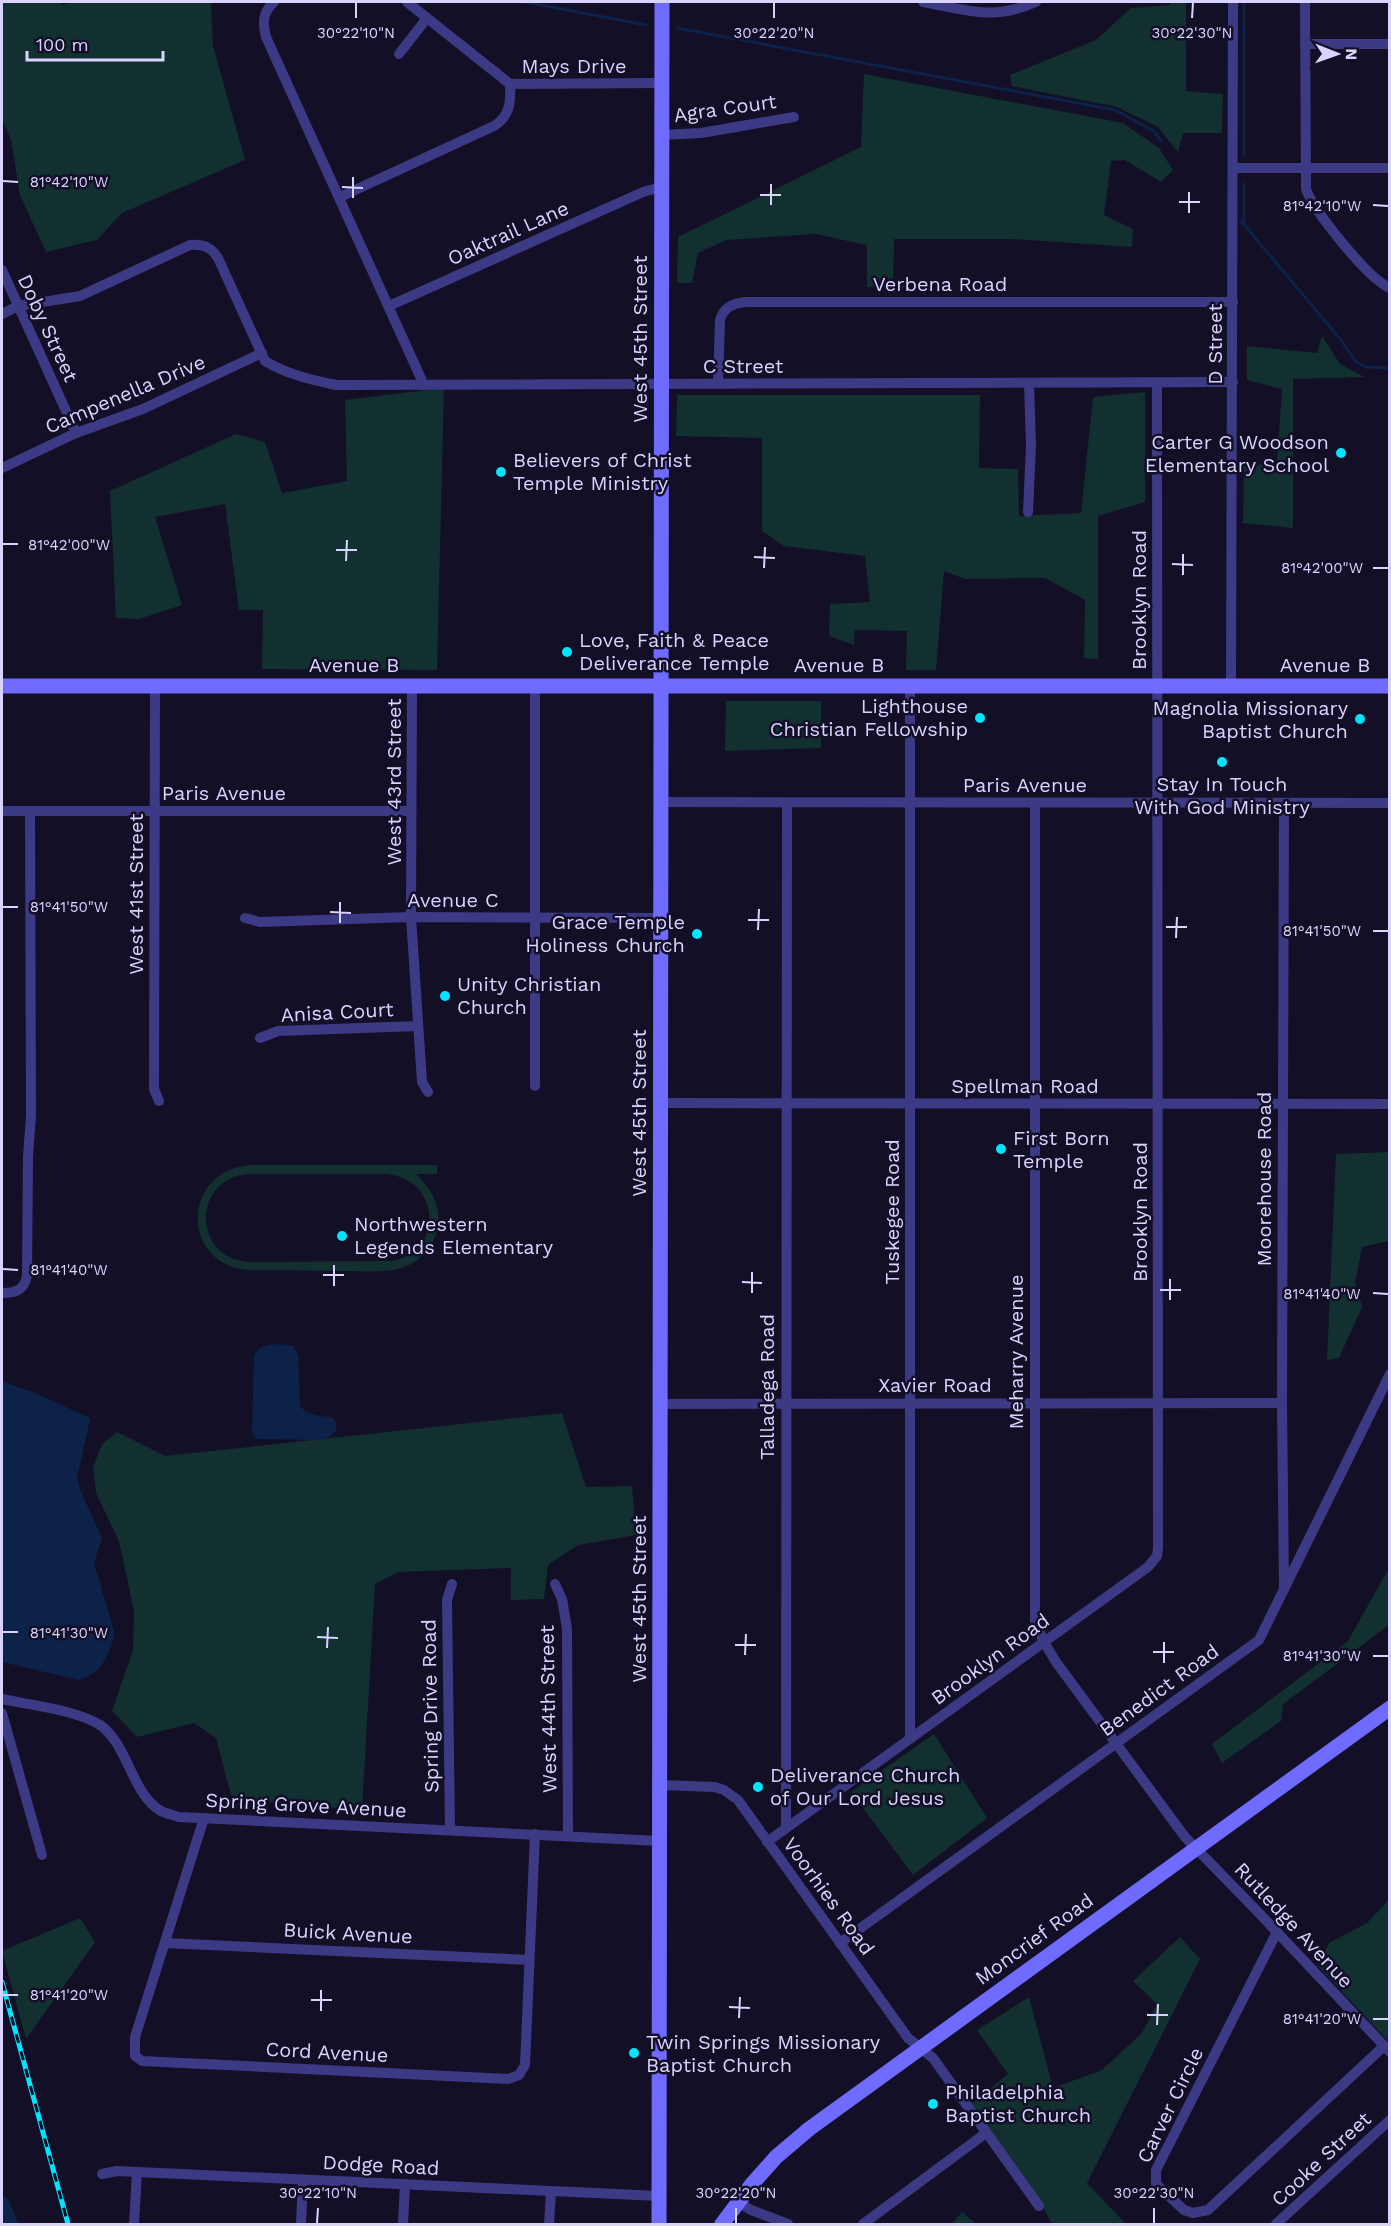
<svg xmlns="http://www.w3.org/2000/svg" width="1391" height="2226" font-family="'Work Sans',sans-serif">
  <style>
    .green { fill: #12302f; fill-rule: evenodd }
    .water { fill: #0c2248 }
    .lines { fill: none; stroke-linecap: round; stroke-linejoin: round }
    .stream { stroke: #0c2248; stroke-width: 3 }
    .river { stroke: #0c2248; stroke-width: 16 }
    .street { stroke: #3d3a85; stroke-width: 10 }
    .secondary { stroke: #6f6bff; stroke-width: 15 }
    .rail-casing { stroke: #00e5ff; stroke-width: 5 }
    .rail { stroke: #130f26; stroke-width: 3; stroke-dasharray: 9; stroke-linecap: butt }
    .ticks { fill: none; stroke: #d9d4ff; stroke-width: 2 }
    .poi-dot { fill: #00e5ff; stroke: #130f26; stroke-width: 2 }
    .labels { text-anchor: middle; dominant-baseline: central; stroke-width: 5; stroke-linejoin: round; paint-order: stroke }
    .street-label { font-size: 20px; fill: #d9d4ff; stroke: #130f26 }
    .poi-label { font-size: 20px; fill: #d9d4ff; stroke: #130f26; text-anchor: start }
    .ticks-label { font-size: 15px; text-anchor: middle; fill: #d9d4ff; stroke: #130f26; stroke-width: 5; stroke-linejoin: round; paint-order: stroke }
  </style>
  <rect width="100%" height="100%" fill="#130f26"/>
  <g class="green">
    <path d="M2 2H60L62 5 71 2H211L213 46 245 160 122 213 97 240 46 252 20 195 11 140 2 119Z"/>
    <path d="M1171 2H1186V91L1223 94 1222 133H1183L1178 152 1158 127 1117 107 1012 86 1010 75 1096 40 1131 8 1170 5Z"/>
    <path d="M864 74 1123 123 1159 148 1173 170 1161 182 1125 160 1111 161 1104 215 1133 229 1132 247 1011 239H894L893 288 867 287V245L815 234 726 240 698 253 692 283H677L678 237 861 147Z"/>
    <path d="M1322 336 1340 364 1364 377 1293 379V528L1243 523 1244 466 1277 463 1282 389 1247 380V346L1317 353Z"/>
    <path d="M444 388 437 670 262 669 263 610H239L225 504 155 517 182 605 139 619 116 618 110 491 236 434 265 442 282 493 347 481 345 400Z"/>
    <path d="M1145 392V502L1098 516V659L1084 658 1085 600 1045 578 965 579 944 571 936 670H906L907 631 855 630 854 645 829 636 830 604 870 602 865 556 784 546 762 531V438L676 436 677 395H980L979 468 1018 469 1019 516 1081 513 1093 397Z"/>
    <path d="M726 701H821V748L725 751Z"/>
    <path d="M1389 1152V1241L1362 1247 1355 1283 1362 1307 1339 1358 1327 1360 1336 1154Z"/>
    <path d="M250 1165H437V1174H416C431 1188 441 1205 438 1227 435 1243 424 1258 409 1265 390 1274 366 1271 345 1271 313 1271 281 1270 249 1270 180 1265 181 1171 250 1165ZM250 1174H386C440 1179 445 1249 393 1261L249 1262C191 1258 192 1177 250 1174Z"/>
    <path d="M562 1413 586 1487 632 1486 636 1535 578 1545 548 1565 544 1599 511 1600V1568L398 1572 375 1584 362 1810 232 1799 216 1738 194 1723 137 1737 112 1711 133 1650 134 1611 119 1541 96 1493 93 1467 102 1444 117 1432 165 1456Z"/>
    <path d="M1389 1568V1625L1283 1704 1281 1721 1222 1763 1212 1744 1348 1641Z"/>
    <path d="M934 1734 987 1818 913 1875 851 1792Z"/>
    <path d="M1389 1900V2042L1318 1966 1329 1943 1367 1923Z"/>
    <path d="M80 1918 95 1942 26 2039 2 1951Z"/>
    <path d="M1180 1937 1200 1959 1087 2183 1126 2224H1052L1041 2203 971 2104 1008 2074 977 2030 1029 1997 1053 2088 1102 2070 1142 2033 1157 2004 1133 1981Z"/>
    <path d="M962 2212 976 2224H952Z"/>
  </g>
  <g class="water">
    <path d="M282 1344 293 1346 298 1355 300 1406C308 1416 319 1416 332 1417L336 1422V1430L331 1436 321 1440 256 1439 252 1432 254 1355C261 1344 269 1345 282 1344Z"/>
    <path d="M2 1381 35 1393 88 1417 90 1420 77 1478 81 1492 102 1538 94 1563 114 1631C113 1652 100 1675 79 1680L2 1662Z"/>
  </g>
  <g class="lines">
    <g class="stream">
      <path d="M525 2 646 25"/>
      <path d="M677 28 1115 110 1154 131 1161 141"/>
      <path d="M1244 154V2"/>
      <path d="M1244 184V225"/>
      <path d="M1241 221 1341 340 1356 362 1366 367 1390 368"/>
    </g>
    <path class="river" d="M2 2205 10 2224"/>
    <g class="street">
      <path d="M274 2C263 12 262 22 266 37L424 385"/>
      <path d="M407 2 510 84 661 83"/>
      <path d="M923 2C966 10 993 21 1036 2"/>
      <path d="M1305 2 1306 189C1313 210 1368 279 1390 288"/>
      <path d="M1305 44H1390"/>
      <path d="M399 54 427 18"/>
      <path d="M661 135 701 133 794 117"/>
      <path d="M1233 168H1390"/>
      <path d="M340 197 494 126C510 116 511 102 510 84"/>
      <path d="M2 270 76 433"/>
      <path d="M389 306 643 192 661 187"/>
      <path d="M2 314 18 306 80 296 190 245C204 244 211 247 218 258L265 361C286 374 312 380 336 385L1233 382"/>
      <path d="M718 384 720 320C724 307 732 304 745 302H1233"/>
      <path d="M2 468 76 433 143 409 262 353"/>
      <path d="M1028 512 1031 445 1029 383"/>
      <path d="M155 686 154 1089 159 1101"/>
      <path d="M412 686 411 917 422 1082 428 1092"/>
      <path d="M1231 686 1233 2"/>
      <path d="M661 802 1390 803"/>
      <path d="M1035 803V1621L1044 1642 1056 1662 1185 1837 1258 1912 1390 2052"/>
      <path d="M1284 804 1282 1403 1284 1587"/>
      <path d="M2 811H411"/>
      <path d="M245 918 260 922 411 917 661 918"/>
      <path d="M260 1038 278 1031 418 1026"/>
      <path d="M535 1086V686"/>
      <path d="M660 1103 1390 1104"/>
      <path d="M2 1293C16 1293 24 1290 27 1276L28 1157 31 1115 30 811"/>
      <path d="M660 1404 1282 1403"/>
      <path d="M555 1584 562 1599 567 1629 568 1836"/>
      <path d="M2 1699C29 1705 77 1710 100 1725 128 1744 132 1795 161 1811 167 1814 173 1815 179 1817L659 1841"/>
      <path d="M2 1713 42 1855"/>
      <path d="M910 1739V686"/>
      <path d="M660 1785 715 1787 724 1790 738 1800 908 2038 933 2058 1039 2206"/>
      <path d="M204 1818 135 2037V2056L142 2061 508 2079 519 2075 525 2065 535 1834"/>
      <path d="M786 1828 787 803"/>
      <path d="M450 1830 447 1600 452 1584"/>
      <path d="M767 1842 1148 1567 1157 1556 1158 1548 1157 384"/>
      <path d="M1277 1932 1156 2170V2184L1184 2210 1193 2213 1208 2210 1384 2046"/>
      <path d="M165 1943 529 1960"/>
      <path d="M840 1943 1259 1640 1390 1374"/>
      <path d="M102 2174 117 2171 659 2196"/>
      <path d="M738 2202 751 2210 788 2224"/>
      <path d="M134 2224 137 2172"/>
      <path d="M301 2224 303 2180"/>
      <path d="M403 2224 405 2184"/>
      <path d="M549 2224 551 2192"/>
      <path d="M863 2224 986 2133"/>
      <path d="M1276 2224 1390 2120"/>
    </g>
    <g class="secondary">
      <path d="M2 686H1390"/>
      <path d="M659 2224 662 2"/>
      <path d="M722 2224 752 2184 776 2157 809 2129 1390 1708"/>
    </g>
    <defs>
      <path id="rail" d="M2 1982 68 2224"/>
    </defs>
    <use href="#rail" class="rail-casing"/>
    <use href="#rail" class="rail"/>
  </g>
  <path class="ticks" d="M356 18V3M774 18V3M1192 18 1193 3M3 181 18 182M342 187 363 188M760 195H781M353 198V177M1179 202H1200M771 205V184M1373 205 1388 206M1189 213V192M3 544H18M336 550H357M754 557 775 558M346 561 347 540M1172 564 1193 565M764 568 765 547M1373 568H1388M1183 575V554M3 907H18M330 912 351 913M748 920H769M340 923V902M1166 927H1187M758 930 759 909M1373 931H1388M1176 938 1177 917M3 1269 18 1270M323 1275H344M742 1282 762 1283M334 1286V1265M1160 1290H1181M752 1293V1272M1373 1293 1388 1294M1170 1300V1279M3 1632H18M317 1637 338 1638M735 1645H756M327 1648 328 1627M1153 1652H1174M745 1655 746 1634M1373 1656H1388M1164 1663V1642M3 1995H18M311 2000H332M729 2007 750 2008M321 2011V1990M1147 2015H1168M739 2018 740 1997M1373 2019H1388M1157 2025 1158 2004M317 2223 318 2208M736 2223V2208M1154 2223V2208"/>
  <g class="poi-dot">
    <circle cx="1341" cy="453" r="6"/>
    <circle cx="501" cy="472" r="6"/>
    <circle cx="567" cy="652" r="6"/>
    <circle cx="980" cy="718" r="6"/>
    <circle cx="1360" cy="719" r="6"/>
    <circle cx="1222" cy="762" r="6"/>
    <circle cx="697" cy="934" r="6"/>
    <circle cx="445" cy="996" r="6"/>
    <circle cx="1001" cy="1149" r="6"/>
    <circle cx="342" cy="1236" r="6"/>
    <circle cx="758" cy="1787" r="6"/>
    <circle cx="634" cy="2053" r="6"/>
    <circle cx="933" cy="2104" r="6"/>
  </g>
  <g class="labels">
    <g class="street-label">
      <text x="574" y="66">Mays Drive</text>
      <text transform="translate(725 108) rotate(-8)">Agra Court</text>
      <text transform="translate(508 233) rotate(-24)">Oaktrail Lane</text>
      <text x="940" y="284">Verbena Road</text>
      <text transform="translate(48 328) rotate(65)">Doby Street</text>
      <text transform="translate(640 339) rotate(-90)">West 45th Street</text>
      <text transform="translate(1215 344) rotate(-90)">D Street</text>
      <text x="743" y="366">C Street</text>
      <text transform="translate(125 394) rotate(-23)">Campenella Drive</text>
      <text transform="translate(1139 600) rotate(-90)">Brooklyn Road</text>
      <text x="354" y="665">Avenue B</text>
      <text x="839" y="665">Avenue B</text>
      <text x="1325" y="665">Avenue B</text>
      <text transform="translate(394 782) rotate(-90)">West 43rd Street</text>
      <text x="1025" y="785">Paris Avenue</text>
      <text x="224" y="793">Paris Avenue</text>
      <text transform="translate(136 894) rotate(-90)">West 41st Street</text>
      <text x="453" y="900">Avenue C</text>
      <text transform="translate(337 1012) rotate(-3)">Anisa Court</text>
      <text x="1025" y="1086">Spellman Road</text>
      <text transform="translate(639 1113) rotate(-90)">West 45th Street</text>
      <text transform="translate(1264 1179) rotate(-90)">Moorehouse Road</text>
      <text transform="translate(892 1212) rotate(-90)">Tuskegee Road</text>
      <text transform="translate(1140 1212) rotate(-90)">Brooklyn Road</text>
      <text transform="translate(1016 1352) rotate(-90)">Meharry Avenue</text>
      <text x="935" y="1385">Xavier Road</text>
      <text transform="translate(767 1387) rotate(-90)">Talladega Road</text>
      <text transform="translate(639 1599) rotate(-90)">West 45th Street</text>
      <text transform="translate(990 1659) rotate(-36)">Brooklyn Road</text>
      <text transform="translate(1159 1690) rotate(-36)">Benedict Road</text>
      <text transform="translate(430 1706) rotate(-91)">Spring Drive Road</text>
      <text transform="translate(548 1709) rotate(-91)">West 44th Street</text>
      <text transform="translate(306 1805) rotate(3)">Spring Grove Avenue</text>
      <text transform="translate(829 1896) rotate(54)">Voorhies Road</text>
      <text transform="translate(1294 1925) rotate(47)">Rutledge Avenue</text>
      <text transform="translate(348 1933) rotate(3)">Buick Avenue</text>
      <text transform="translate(1034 1939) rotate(-36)">Moncrief Road</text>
      <text transform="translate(327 2052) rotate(3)">Cord Avenue</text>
      <text transform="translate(1170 2105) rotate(-64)">Carver Circle</text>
      <text transform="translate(1321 2159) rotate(-43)">Cooke Street</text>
      <text transform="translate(381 2165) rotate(3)">Dodge Road</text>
    </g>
    <g class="poi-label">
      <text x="1329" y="442" text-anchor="end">Carter G Woodson<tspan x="1329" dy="23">Elementary School</tspan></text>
      <text x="513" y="460">Believers of Christ<tspan x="513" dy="23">Temple Ministry</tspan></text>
      <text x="579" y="640">Love, Faith &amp; Peace<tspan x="579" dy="23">Deliverance Temple</tspan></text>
      <text x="968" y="706" text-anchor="end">Lighthouse<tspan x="968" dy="23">Christian Fellowship</tspan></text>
      <text x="1348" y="708" text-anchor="end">Magnolia Missionary<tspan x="1348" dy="23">Baptist Church</tspan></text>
      <text x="1222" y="784" text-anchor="middle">Stay In Touch<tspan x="1222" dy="23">With God Ministry</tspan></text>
      <text x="685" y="922" text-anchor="end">Grace Temple<tspan x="685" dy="23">Holiness Church</tspan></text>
      <text x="457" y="984">Unity Christian<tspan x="457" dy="23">Church</tspan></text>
      <text x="1013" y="1138">First Born<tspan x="1013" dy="23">Temple</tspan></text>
      <text x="354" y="1224">Northwestern<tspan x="354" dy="23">Legends Elementary</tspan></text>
      <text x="770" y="1775">Deliverance Church<tspan x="770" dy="23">of Our Lord Jesus</tspan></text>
      <text x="646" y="2042">Twin Springs Missionary<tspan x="646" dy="23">Baptist Church</tspan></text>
      <text x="945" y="2092">Philadelphia<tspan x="945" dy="23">Baptist Church</tspan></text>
    </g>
  </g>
  <g class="ticks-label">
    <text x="356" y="38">30°22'10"N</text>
    <text x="774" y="38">30°22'20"N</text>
    <text x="1192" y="38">30°22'30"N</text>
    <text x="69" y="187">81°42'10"W</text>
    <text x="1322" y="211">81°42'10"W</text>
    <text x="69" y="550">81°42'00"W</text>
    <text x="1322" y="573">81°42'00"W</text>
    <text x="69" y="912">81°41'50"W</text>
    <text x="1322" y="936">81°41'50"W</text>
    <text x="69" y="1275">81°41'40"W</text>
    <text x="1322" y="1299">81°41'40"W</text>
    <text x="69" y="1638">81°41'30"W</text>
    <text x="1322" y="1661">81°41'30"W</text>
    <text x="69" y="2000">81°41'20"W</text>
    <text x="1322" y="2024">81°41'20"W</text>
    <text x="318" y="2198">30°22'10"N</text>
    <text x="736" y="2198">30°22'20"N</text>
    <text x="1154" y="2198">30°22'30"N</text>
  </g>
  <rect width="1391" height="2226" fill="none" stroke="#d9d4ff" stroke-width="6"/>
  <g transform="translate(1337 54) rotate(91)" stroke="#130f26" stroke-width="4.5" paint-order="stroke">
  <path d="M0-4.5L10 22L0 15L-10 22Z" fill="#d9d4ff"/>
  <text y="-9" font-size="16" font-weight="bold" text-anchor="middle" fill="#d9d4ff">N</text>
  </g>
  <path d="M27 51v9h136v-9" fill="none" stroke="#d9d4ff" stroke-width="3"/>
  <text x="36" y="51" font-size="18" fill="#d9d4ff" stroke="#130f26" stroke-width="4.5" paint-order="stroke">100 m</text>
</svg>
